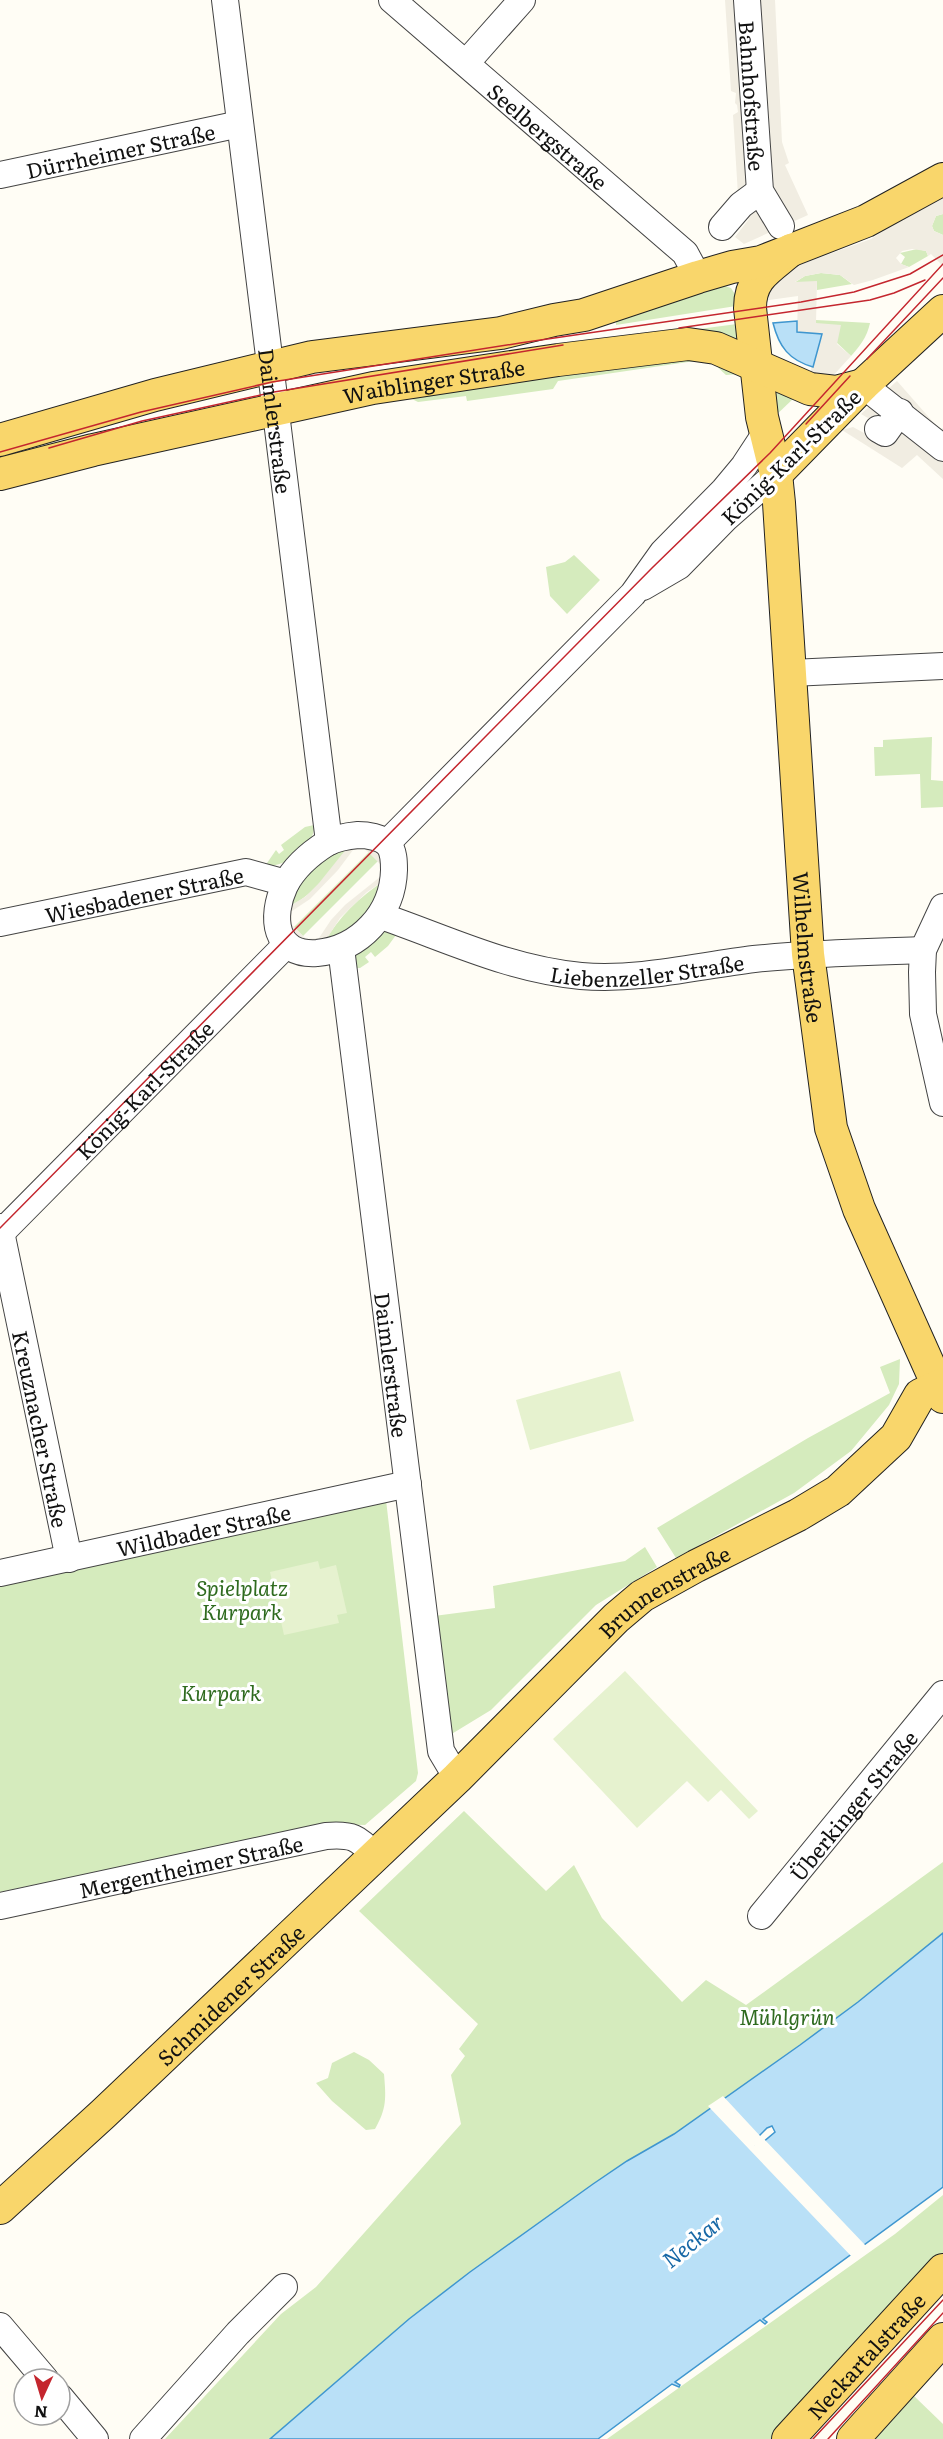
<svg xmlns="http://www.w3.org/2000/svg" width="943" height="2439" font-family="Literata,serif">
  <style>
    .green { fill: #d5ebbd }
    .pitch { fill: #e6f2cf }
    .plaza { fill: #f1ede2; fill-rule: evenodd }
    .water { fill: #b9e0f7; stroke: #3f96cf; stroke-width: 1.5; fill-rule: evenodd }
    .pier { fill: #fffdf5 }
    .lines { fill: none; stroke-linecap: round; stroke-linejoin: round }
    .minor-casing { stroke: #444; stroke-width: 28 }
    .major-casing { stroke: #222; stroke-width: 34 }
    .minor { stroke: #fff; stroke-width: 26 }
    .major { stroke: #f9d66b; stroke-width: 32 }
    .tram { stroke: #c4262e; stroke-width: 1.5 }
    .labels { text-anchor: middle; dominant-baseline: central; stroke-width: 6; stroke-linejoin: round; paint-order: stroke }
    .street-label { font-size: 21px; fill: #111; stroke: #fff }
    .park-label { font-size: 21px; font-style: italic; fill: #2f6b1f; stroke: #fff }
    .water-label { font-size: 22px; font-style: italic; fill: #1768a6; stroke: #fff }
  </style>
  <rect width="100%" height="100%" fill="#fffdf5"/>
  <g class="green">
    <path d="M943 214V235L934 231 932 226 936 216Z"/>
    <path d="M917 249 926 251 928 256 909 267 901 264 905 257 900 253Z"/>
    <path d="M821 273 840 275 852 284 817 290V282L794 283 805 276Z"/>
    <path d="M722 285 731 288 736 296V306L616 325V320Z"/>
    <path d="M816 320 870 323C867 337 860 346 851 356L816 323Z"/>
    <path d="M737 324 740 344 684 331Z"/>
    <path d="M699 356 740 374 726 375 713 363 702 360 558 381 553 389 467 401 466 396 418 402 410 398 643 360Z"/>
    <path d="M769 385 795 397 771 420Z"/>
    <path d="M574 555 600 580 567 614 550 596 546 567 565 562Z"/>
    <path d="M932 737 931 780 943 781V807L921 808 920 774 875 776 874 747H883V740Z"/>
    <path d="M314 825C315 848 286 867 265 866L276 850 279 854 284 850 281 845 305 827Z"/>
    <path d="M351 843C334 868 314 896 286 908 298 874 322 860 351 843Z"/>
    <path d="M369 852 378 861 303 936 294 927Z"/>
    <path d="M385 880 382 891 357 925 324 943C339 916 360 897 385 880Z"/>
    <path d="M388 929 396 935 388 946 375 957 371 952 365 957 369 962 360 968H355C350 951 373 934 388 929Z"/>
    <path d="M900 1359 899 1384 889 1405 851 1451 794 1493 676 1558 657 1528 808 1438 890 1393 880 1367Z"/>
    <path d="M386 1500 418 1773 416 1781 365 1825 322 1824 0 1892V1584Z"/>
    <path d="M645 1547 657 1567 596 1605 491 1710 450 1735 434 1616 495 1608 493 1586 625 1561Z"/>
    <path d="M464 1811 546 1891 574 1865 602 1918 682 2002 706 1980 746 2005 943 1862V1933L858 2002 800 2045 674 2134 627 2161 593 2184 470 2272 409 2319 270 2439H165L281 2314 316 2287 461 2124 451 2075 465 2056 459 2049 478 2024 359 1911Z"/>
    <path d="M354 2052 369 2060 384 2074C386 2098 387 2108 375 2129L366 2130 332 2101 316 2083 328 2078 332 2063Z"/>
    <path d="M943 2195V2254L772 2439H607L895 2234Z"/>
    <path d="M914 2396 943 2424V2439H875Z"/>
  </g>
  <g class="pitch">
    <path d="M620 1371 634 1421 530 1450 516 1400Z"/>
    <path d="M318 1561 320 1569 336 1565 347 1613 337 1615 339 1623 284 1635 270 1572Z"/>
    <path d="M625 1671 758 1811 749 1819 721 1790 708 1802 687 1781 637 1828 553 1739Z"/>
  </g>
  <g class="plaza">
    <path d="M725 0H775L782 142 789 163 785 165 808 215 744 244 735 237 749 219 739 211 733 115 738 112 737 105 735 103 736 93 731 91Z"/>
    <path d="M943 192V214L936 216 932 226 934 231 943 235V266L931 254 928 256 926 251 912 249 902 251 896 258 901 264 909 267 873 280 854 285 840 275 821 273 805 276 795 282 817 281 816 323 841 325 837 344 851 356 830 379H808L822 334 797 332 798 296 762 301 769 286 796 266 871 239Z"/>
    <path d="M897 381 940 430 943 428V479L917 455 902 468 842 430 853 427 873 438 880 425 861 414Z"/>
    <path d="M351 843 380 849 385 880 367 892 340 918 324 943 307 946 284 924 286 908 305 897 319 883ZM365 849 380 864V877L345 905 331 920 319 938 306 939 291 924 292 911 310 899 338 870 353 850Z"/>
  </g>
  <g class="water">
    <path d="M797 321V332L822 334 813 367C789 360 779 347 773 323Z"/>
    <path d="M943 1933V2187L763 2319 767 2322 765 2324 760 2320 675 2382 680 2385 679 2387 672 2384 598 2439H270L409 2319 470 2272 593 2184 627 2161 674 2134 800 2045 858 2002ZM772 2126 775 2132 756 2148 751 2144 767 2128Z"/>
  </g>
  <path class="pier" d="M723 2096 762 2138 754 2146 764 2139 866 2246 852 2257 708 2106Z"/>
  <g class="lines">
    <defs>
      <g id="minor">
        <path id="s1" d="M225 0 329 842"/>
        <path id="s2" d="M392 0 685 253 698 277"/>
        <path id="s3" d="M747 0 760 191 781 226"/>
        <path d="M467 62 522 0"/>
        <path id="s4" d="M0 175 240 124"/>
        <path d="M722 227 741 205 760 191"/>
        <path d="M863 385 943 448"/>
        <path d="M878 429 885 433 900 412"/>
        <path d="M643 587 679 566 726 518 776 474"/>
        <path d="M791 673 943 666"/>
        <path d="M358 835C367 835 381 837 388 844 394 851 394 862 394 870 393 913 360 949 317 953 274 956 270 917 285 885 294 868 311 853 327 843 336 838 347 836 358 835Z"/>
        <path d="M387 843 633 594 663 552 724 490 744 466 765 434"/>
        <path d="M943 907 923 950 922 972 923 1014 943 1103"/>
        <path id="s5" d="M381 916C448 939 508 969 581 976 638 981 697 966 754 959 810 953 866 952 923 950"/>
        <path id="s6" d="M0 923 246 872 286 883"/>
        <path id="s7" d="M341 948 441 1751 457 1778"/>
        <path id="s8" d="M0 1227 69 1559"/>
        <path id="s9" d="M0 1234 286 945"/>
        <path id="s10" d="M0 1573 408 1484"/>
        <path id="s11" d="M0 1906 326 1836C352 1834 358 1837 375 1856"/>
        <path id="s12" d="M761 1916 943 1694"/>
        <path d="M0 2326 45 2379"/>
        <path d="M60 2397 95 2439"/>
        <path d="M143 2439 238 2333 284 2287"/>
      </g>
      <g id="major">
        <path id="s13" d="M791 250C769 269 750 277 750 308L762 417 776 474 779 503 808 954 831 1128 859 1209 943 1397"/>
        <path d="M0 440 155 395 312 357 501 333 554 320 584 315 698 277 732 267 761 262 866 221 943 179"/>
        <path id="s14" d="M0 474 93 450 373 388 558 360 688 344 716 348 810 389 836 392 863 385"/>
        <path d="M776 474 863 385 943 311"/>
        <path id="s15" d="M0 2208 103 2114 457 1778 616 1618 642 1596 696 1566 798 1515 838 1491 896 1437 920 1395 943 1384"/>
        <path id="s16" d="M788 2439 943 2270"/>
        <path d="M853 2439 943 2339"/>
      </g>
    </defs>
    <use href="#minor" class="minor-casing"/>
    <use href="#major" class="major-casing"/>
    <use href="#minor" class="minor"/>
    <use href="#major" class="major"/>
    <g class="tram">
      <path d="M679 328 870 300 894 293 925 280"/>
      <path d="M867 359 943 278"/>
      <path d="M806 424 850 376"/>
      <path d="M49 448 142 421 274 392 563 345"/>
      <path d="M0 452 141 412 272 382 520 343 801 302 854 292 910 274 943 255"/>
      <path d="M0 1228 652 568 770 453 943 264"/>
      <path d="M813 2439 943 2300"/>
      <path d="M828 2439 943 2313"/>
    </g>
  </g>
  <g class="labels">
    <g class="street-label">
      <text stroke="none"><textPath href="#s3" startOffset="96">Bahnhofstraße</textPath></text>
      <text stroke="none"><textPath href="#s2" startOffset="207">Seelbergstraße</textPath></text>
      <text stroke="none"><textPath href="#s4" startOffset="123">Dürrheimer Straße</textPath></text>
      <text stroke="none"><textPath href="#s14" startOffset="444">Waiblinger Straße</textPath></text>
      <text stroke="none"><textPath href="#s1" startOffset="424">Daimlerstraße</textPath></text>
      <text transform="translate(790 456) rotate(-44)">König-Karl-Straße</text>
      <text stroke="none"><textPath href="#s6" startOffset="147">Wiesbadener Straße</textPath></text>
      <text stroke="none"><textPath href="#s13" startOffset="717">Wilhelmstraße</textPath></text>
      <text stroke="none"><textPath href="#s5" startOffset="276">Liebenzeller Straße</textPath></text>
      <text stroke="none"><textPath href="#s9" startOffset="204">König-Karl-Straße</textPath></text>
      <text stroke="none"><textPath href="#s7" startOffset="420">Daimlerstraße</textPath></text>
      <text stroke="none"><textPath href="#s8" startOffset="206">Kreuznacher Straße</textPath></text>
      <text stroke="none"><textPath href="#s10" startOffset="208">Wildbader Straße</textPath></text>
      <text stroke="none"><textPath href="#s15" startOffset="908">Brunnenstraße</textPath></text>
      <text stroke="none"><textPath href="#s12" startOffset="144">Überkinger Straße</textPath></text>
      <text stroke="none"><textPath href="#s11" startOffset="195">Mergentheimer Straße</textPath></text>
      <text stroke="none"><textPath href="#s15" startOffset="314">Schmidener Straße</textPath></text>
      <text stroke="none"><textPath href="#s16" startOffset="114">Neckartalstraße</textPath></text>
    </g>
    <g class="park-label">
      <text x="242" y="1586">Spielplatz<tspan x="242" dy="24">Kurpark</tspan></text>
      <text x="221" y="1691">Kurpark</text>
      <text x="787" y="2015">Mühlgrün</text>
    </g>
    <g class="water-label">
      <text transform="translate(692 2240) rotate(-39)">Neckar</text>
    </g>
  </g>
  <g transform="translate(42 2397) rotate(184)"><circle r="28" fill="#ffffff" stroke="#a0a0a0" stroke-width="1.5"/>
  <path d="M0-4.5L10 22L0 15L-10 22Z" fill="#c4262e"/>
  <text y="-9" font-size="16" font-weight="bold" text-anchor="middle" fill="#111111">N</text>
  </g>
</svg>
